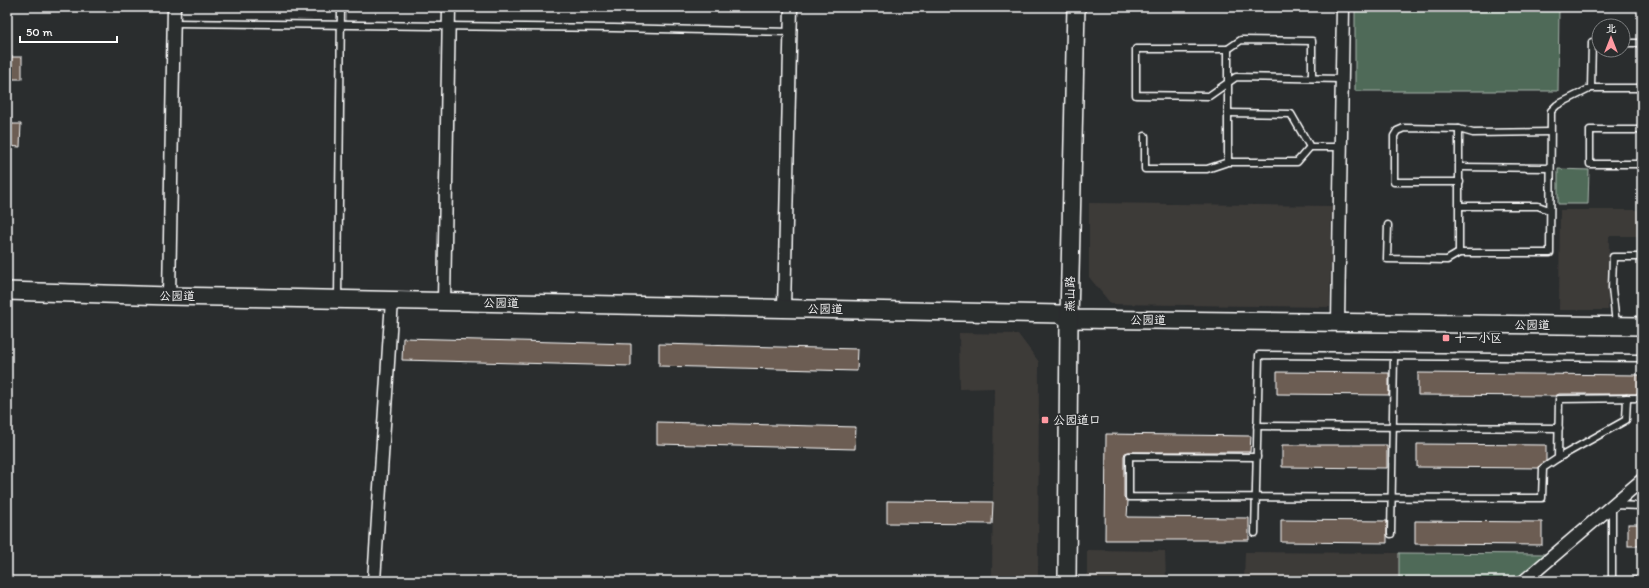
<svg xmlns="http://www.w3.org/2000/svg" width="1649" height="588" font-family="Itim,'LXGW WenKai TC',sans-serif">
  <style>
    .built { fill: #3e3b39 }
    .green { fill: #506a59; stroke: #a8b4ac }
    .building { fill: #6c5d53; stroke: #fff }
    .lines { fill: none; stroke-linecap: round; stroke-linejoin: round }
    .lane-casing { stroke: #fff; stroke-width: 9 }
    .street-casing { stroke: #fff; stroke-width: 15 }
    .secondary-casing { stroke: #fff; stroke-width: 20 }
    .lane { stroke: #2a2d2e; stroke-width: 6 }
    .street { stroke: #2a2d2e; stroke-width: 12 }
    .secondary { stroke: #2a2d2e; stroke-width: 17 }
    .poi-dot { fill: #ff9aa2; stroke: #2a2d2e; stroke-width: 1.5 }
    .labels { text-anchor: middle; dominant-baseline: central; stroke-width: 3.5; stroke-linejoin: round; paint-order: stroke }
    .street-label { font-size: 12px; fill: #fff; stroke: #2a2d2e }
    .poi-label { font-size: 12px; fill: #fff; stroke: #2a2d2e; text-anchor: start }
  </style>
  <rect width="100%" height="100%" fill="#2a2d2e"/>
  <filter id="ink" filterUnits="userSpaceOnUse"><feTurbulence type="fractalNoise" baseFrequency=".025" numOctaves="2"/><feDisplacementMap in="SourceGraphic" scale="8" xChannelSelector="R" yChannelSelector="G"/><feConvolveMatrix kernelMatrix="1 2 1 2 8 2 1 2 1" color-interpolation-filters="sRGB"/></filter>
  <g filter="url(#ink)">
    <g class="built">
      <path d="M1089 203 1332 206 1330 307 1111 304 1089 277Z"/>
      <path d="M1560 210H1642V236H1609L1608 310H1559Z"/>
      <path d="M959 333 1018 334 1039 362 1038 581H992L994 388 960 389Z"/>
      <path d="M1087 550 1165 551 1166 581H1087Z"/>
      <path d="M1245 552 1399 553V581H1244Z"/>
    </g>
    <g class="green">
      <path d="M1355 7H1559L1558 91H1355Z"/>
      <path d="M1558 169 1589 170 1588 204H1558Z"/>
      <path d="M1399 553 1549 554 1515 581H1399Z"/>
    </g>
    <g class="building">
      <rect x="7" y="57" width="15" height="22"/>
      <path d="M7 124H21L20 147 7 146Z"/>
      <path d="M403 338 631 344V366L402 360Z"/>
      <path d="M659 344 858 349 857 371 659 366Z"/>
      <path d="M1277 372 1389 373V395L1277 394Z"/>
      <path d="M1418 373 1640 375V394H1559L1555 396 1418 395Z"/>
      <path d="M657 422 856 427 855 449 657 444Z"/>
      <path d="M1106 434 1251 436 1250 452H1129L1125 453 1124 456V497L1128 501 1127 517 1249 518V540H1105Z"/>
      <path d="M1417 444 1546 445V461L1539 468 1417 467Z"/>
      <path d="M1282 445H1387V468L1282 467Z"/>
      <path d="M887 501 993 502 992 524 887 523Z"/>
      <path d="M1281 520 1387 521V543L1281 542Z"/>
      <path d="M1415 521 1542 522V545L1415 544Z"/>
      <rect x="1628" y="524" width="14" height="22"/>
    </g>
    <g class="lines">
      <defs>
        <g id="lane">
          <path d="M174 23 614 28 790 32"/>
          <path d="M1599 43 1592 42 1591 88H1642"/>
          <path d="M1623 43H1642"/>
          <path d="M1228 49 1241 40 1312 41V78"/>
          <path d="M1228 113 1291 114 1310 147H1341"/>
          <path d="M1459 129V253"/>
          <path d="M1642 130H1590V164H1642"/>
          <path d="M1145 136V169H1207L1228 162"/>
          <path d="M1310 147 1297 162H1228C1228 124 1228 87 1228 49H1136V95L1209 96 1236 77 1342 79"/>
          <path d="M1460 167 1550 168"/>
          <path d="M1460 182H1394V136L1397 131 1404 128 1459 129 1473 133 1550 132"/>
          <path d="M1460 206H1538L1549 210"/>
          <path d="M1388 225 1387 259 1447 260 1459 253H1550L1551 111 1557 105 1591 88"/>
          <path d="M338 298 341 7"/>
          <path d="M1616 324 1612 288 1613 257H1642"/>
          <path d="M1257 426 1559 428"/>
          <path d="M1257 457 1129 456V497L1542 498 1543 468 1558 458 1559 399 1642 398"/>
          <path d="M1558 458 1626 420 1627 398"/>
          <path d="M1642 506 1612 505V581H1642"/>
          <path d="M1255 533 1259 355 1642 358"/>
          <path d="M1391 534 1394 356"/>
        </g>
        <g id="street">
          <path d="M169 296 174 7"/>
          <path d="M444 302 449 7"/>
          <path d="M784 308 791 7"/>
          <path d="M1338 322 1343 7"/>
          <path d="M374 581 392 300"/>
          <path d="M1524 581 1642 480"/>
        </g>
        <g id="secondary">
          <path d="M7 291 169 296 1060 314 1069 319 1642 326"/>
          <path d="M1067 581 1069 319 1076 7"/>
        </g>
      </defs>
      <use href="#lane" class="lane-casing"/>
      <use href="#street" class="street-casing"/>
      <use href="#secondary" class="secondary-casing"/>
      <use href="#lane" class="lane"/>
      <use href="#street" class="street"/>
      <use href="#secondary" class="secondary"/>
    </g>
  </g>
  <g class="poi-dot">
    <rect x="1442" y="334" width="8" height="8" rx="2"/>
    <rect x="1041" y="416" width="8" height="8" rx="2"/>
  </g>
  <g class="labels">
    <g class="street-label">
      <text transform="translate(1070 294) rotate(-89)">燕山路</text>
      <text transform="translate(177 296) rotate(1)">公园道</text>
      <text transform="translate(501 303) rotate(1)">公园道</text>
      <text transform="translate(825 309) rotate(1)">公园道</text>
      <text transform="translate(1148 320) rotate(1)">公园道</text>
      <text transform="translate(1532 325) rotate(1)">公园道</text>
    </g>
    <g class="poi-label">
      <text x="1454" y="338">十一小区</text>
      <text x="1053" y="420">公园道口</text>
    </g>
  </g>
  <rect width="1649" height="588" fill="none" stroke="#2a2d2e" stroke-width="24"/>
  <rect x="12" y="12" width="1625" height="564" fill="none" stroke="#fff" stroke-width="1.5" filter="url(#ink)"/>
  <g transform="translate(1611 38)"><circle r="19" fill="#2a2d2e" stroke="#7f8182"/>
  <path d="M0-3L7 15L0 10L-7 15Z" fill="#ff9aa2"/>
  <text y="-6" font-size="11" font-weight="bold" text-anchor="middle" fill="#ffffff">北</text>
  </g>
  <path d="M20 36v6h97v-6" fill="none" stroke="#ffffff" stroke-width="2"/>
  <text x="26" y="36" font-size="12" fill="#ffffff" stroke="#2a2d2e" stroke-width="3" paint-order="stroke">50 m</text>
</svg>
